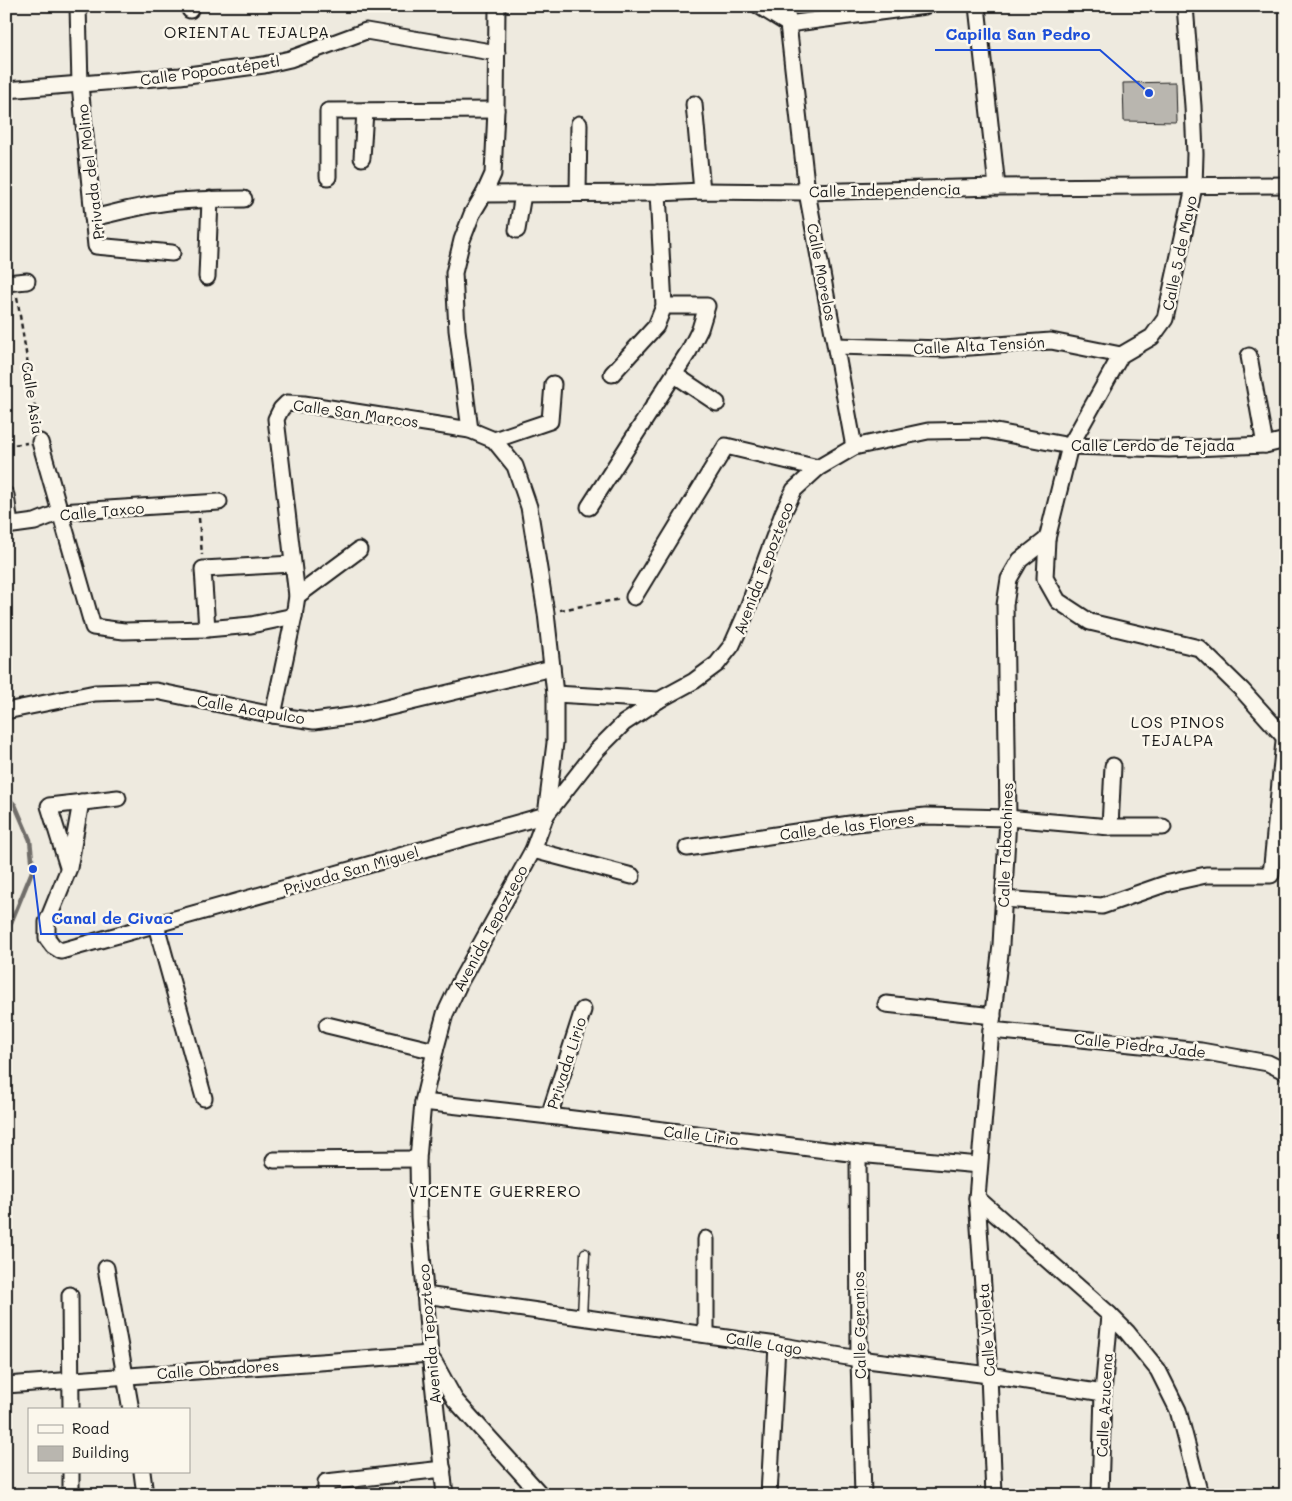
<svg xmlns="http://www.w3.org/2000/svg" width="1292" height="1501" font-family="Mali,sans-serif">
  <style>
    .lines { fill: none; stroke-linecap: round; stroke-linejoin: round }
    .stream { stroke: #6f6d69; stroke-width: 4.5 }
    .building { fill: #b9b6af; stroke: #1c1c1c }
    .lane-casing { stroke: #1c1c1c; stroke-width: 11 }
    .street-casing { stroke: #1c1c1c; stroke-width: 19 }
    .path { stroke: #1c1c1c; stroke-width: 2.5; stroke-dasharray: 5 4; stroke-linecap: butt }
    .lane { stroke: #fbf7ec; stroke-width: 8 }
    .street { stroke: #fbf7ec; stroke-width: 15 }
    .labels { text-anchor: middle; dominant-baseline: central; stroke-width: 5; stroke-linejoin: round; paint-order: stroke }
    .street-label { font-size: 15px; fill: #1c1c1c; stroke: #fbf7ec }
    .neighbourhood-label { font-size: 16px; letter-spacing: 1px; fill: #1c1c1c; stroke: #fbf7ec }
    .leader { fill: none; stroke: #1d4ed8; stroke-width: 2 }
    .callout-dot { fill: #1d4ed8; stroke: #fbf7ec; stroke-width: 2 }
    .callout-label { font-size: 16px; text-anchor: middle; font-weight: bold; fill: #1d4ed8; stroke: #fbf7ec; stroke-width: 5; stroke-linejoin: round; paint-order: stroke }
  </style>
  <rect width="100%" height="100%" fill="#eeeadf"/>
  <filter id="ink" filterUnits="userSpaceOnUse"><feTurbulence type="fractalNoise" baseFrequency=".02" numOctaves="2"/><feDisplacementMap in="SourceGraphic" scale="10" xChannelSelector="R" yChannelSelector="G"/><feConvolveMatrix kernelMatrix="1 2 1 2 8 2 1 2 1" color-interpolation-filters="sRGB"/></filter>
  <g filter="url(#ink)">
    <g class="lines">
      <path class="stream" d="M6 796 15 805 30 840 33 869 6 935"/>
    </g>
    <path class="building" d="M1175 82 1176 122 1124 121 1123 83Z"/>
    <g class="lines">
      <defs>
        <path id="lane" d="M582 1317 585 1253"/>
        <g id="street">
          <path d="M78 6 80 85 96 246 172 253"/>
          <path d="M759 6 788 24 925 6"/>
          <path d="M786 6 807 192 854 447"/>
          <path d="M977 6 997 187"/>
          <path d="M1185 6 1193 106 1195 154 1194 187 1165 319 1152 337 1121 355 1070 446 1047 539 1045 578 1058 601 1090 622 1199 648 1242 690 1286 739"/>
          <path d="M190 10 191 6"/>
          <path d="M6 90 180 76 264 65 290 59 366 31 497 53"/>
          <path d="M694 104 702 191"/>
          <path d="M362 158 365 111"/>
          <path d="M328 177V111L496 110"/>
          <path d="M578 193 579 124"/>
          <path d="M484 194 658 193 702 191 807 192 997 187 1286 185"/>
          <path d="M93 218C118 212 143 205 169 202 194 199 219 199 244 199"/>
          <path d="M517 230 523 194"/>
          <path d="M207 277 210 199"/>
          <path d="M6 283 27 281"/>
          <path d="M836 346 944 349 1051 341 1121 355"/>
          <path d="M1249 356 1265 445"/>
          <path d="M612 374 656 326 664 306 658 193"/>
          <path d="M675 375 717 403"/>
          <path d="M470 430 457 330 454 273 462 240 472 214 484 194 493 174 496 110 497 6"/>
          <path d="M494 440 550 421 553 384"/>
          <path d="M40 442 93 627 124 631 207 629 251 625 294 616"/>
          <path d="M6 495 10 525"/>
          <path d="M589 507 689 351 700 329 707 306H664"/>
          <path d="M6 526 35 522 60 512 219 502"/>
          <path d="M297 596 359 550"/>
          <path d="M634 597 726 446 818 468"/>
          <path d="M207 629 203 569 292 564"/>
          <path d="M555 694 659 700"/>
          <path d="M6 711 95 693 156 691 273 715 314 721 357 715 552 668"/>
          <path d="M81 802 69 868 47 922V938L53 946 61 951 546 815 555 743V694L546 613 529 507 515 466 494 440 470 430 304 404 287 403 281 409 276 419 297 596 294 616 273 715"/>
          <path d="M1110 827 1113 766"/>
          <path d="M687 848 857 823 926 816 1008 818 1110 827H1163"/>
          <path d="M533 850 632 876"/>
          <path d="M68 867 49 806 118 798"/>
          <path d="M1003 899 1102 906 1165 884 1206 875H1271L1285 731"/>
          <path d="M156 925 204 1098"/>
          <path d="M886 1004 993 1016"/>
          <path d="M327 1025 435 1051"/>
          <path d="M991 1030 1201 1051 1268 1063 1286 1072"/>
          <path d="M423 1102 549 1116 858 1154 979 1165"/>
          <path d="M549 1116 583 1010"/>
          <path d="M858 1154 859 1359 863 1495"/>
          <path d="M274 1160 418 1159"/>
          <path d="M977 1198 1110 1315 1127 1332 1158 1370 1178 1410 1200 1495"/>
          <path d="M106 1268 131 1410"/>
          <path d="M70 1295 71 1410"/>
          <path d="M425 1295 777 1345 859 1359 989 1375 1103 1393"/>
          <path d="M706 1334V1239"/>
          <path d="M434 1362 455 1400 541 1495"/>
          <path d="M6 1385 430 1354"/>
          <path d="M71 1472V1495"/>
          <path d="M142 1472 145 1495"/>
          <path d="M326 1495V1482L443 1469"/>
          <path d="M445 1495 430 1354 419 1217 418 1159 423 1102 435 1051 445 1014 460 982 533 850 546 815 596 751 624 723 659 700 694 681 717 664 732 645 744 618 783 513 794 490 818 468 854 447 928 431 986 430 1070 446 1169 449 1265 445 1286 440"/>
          <path d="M769 1495 777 1345"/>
          <path d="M994 1495 989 1375 977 1198 991 1030 1001 945 1008 818 1005 605 1009 579 1020 560 1047 539"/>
          <path d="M1100 1495 1103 1393 1110 1315"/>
        </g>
      </defs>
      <use href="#lane" class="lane-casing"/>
      <use href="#street" class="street-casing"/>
      <g class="path">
        <path d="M17 297 38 427"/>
        <path d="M6 446 27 443"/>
        <path d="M199 518 202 555"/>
        <path d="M560 610 621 599"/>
      </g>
      <use href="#lane" class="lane"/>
      <use href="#street" class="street"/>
    </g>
  </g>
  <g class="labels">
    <g class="street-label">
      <text transform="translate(210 70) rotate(-8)">Calle Popocatépetl</text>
      <text transform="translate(90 172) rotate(-97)">Privada del Molino</text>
      <text transform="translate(885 190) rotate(-1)">Calle Independencia</text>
      <text transform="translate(1179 253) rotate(-78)">Calle 5 de Mayo</text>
      <text transform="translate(822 272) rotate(79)">Calle Morelos</text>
      <text transform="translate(979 345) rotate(-3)">Calle Alta Tensión</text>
      <text transform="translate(33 398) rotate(81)">Calle Asia</text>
      <text transform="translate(356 413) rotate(8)">Calle San Marcos</text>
      <text x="1153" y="445">Calle Lerdo de Tejada</text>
      <text transform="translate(102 511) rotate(-5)">Calle Taxco</text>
      <text transform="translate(763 568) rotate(-69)">Avenida Tepozteco</text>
      <text transform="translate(251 709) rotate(10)">Calle Acapulco</text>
      <text transform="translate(847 826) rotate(-7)">Calle de las Flores</text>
      <text transform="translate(1005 845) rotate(-88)">Calle Tabachines</text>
      <text transform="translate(351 870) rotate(-16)">Privada San Miguel</text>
      <text transform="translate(490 928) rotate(-62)">Avenida Tepozteco</text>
      <text transform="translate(1140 1045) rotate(6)">Calle Piedra Jade</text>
      <text transform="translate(566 1063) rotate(-72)">Privada Lirio</text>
      <text transform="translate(701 1135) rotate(7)">Calle Lirio</text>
      <text transform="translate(859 1325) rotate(-91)">Calle Geranios</text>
      <text transform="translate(986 1330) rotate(-94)">Calle Violeta</text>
      <text transform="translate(429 1334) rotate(-95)">Avenida Tepozteco</text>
      <text transform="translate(764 1343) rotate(9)">Calle Lago</text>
      <text transform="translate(218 1369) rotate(-4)">Calle Obradores</text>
      <text transform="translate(1104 1405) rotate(-87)">Calle Azucena</text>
    </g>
    <g class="neighbourhood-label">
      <text x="247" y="31">ORIENTAL TEJALPA</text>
      <text x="1178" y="721">LOS PINOS<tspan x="1178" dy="18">TEJALPA</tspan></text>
      <text x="495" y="1190">VICENTE GUERRERO</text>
    </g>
  </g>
  <path class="leader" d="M1149 93L1100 50H935M33 869L41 934H183"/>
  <g class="callout-dot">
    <circle cx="1149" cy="93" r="5"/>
    <circle cx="33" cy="869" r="5"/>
  </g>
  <g class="callout-label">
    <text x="1018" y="40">Capilla San Pedro</text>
    <text x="112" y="924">Canal de Civac</text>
  </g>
  <rect width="1292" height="1501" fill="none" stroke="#fbf7ec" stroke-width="25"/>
  <rect x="12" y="12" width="1267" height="1476" fill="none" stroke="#1c1c1c" stroke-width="2" filter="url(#ink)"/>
  <rect x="28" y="1408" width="162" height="65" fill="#fbf7ec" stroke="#a29f99"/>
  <rect x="38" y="1425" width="25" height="8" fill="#fbf7ec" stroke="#a29f99"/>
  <text x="72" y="1434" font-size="15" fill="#1c1c1c">Road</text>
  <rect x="38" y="1446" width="25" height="15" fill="#b9b6af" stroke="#a29f99"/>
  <text x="72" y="1458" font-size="15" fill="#1c1c1c">Building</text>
</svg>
